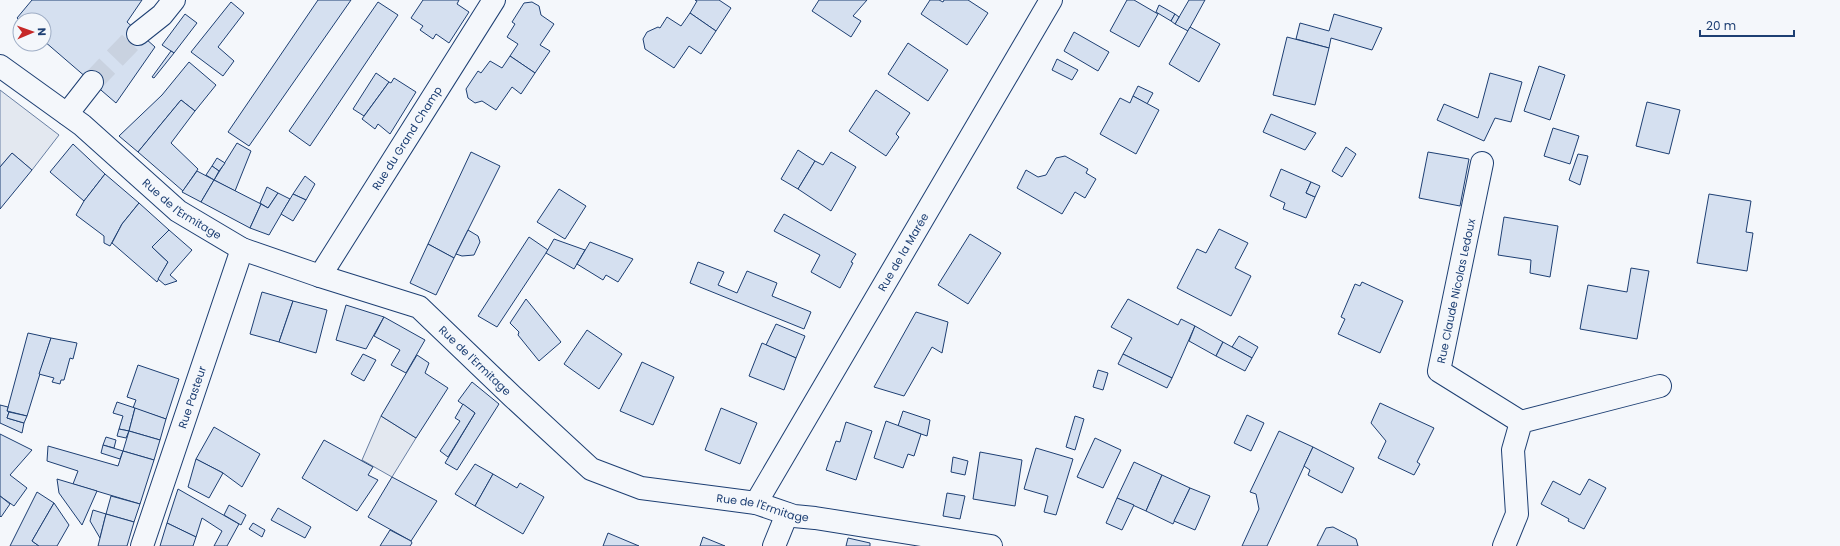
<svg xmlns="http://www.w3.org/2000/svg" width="1840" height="546" font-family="Poppins,sans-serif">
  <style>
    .parking { fill: #e3e8f0; stroke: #687fa3 }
    .building { fill: #d5e0f0; stroke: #1d3f73 }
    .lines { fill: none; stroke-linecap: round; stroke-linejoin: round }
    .minor-tunnel { stroke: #c9d2e0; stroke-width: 22; stroke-dasharray: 22 11; stroke-linecap: butt }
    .minor-casing { stroke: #1d3f73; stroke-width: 24 }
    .minor { stroke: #f4f7fb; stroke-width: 22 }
    .labels { text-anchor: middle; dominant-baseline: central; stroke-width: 3; stroke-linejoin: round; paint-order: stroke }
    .street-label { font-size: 11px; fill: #1d3f73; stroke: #f4f7fb }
  </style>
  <rect width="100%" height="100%" fill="#f4f7fb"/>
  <g class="parking">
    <path d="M0 90 59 135 32 170 12 153 0 167Z"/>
    <path d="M381 416 416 438 392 477 362 460Z"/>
  </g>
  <g class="building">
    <path d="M32 0H142L127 22 155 47 116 103 44 41V20L20 21 17 18Z"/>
    <path d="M318 0H351L249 146 228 132Z"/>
    <path d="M423 0H459L457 4 469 12 449 43 436 34 433 39 420 30 423 26 411 18Z"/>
    <path d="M695 0H719L731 8 716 31 690 13 697 1Z"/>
    <path d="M819 0H867L853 16 861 21 851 37 812 11Z"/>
    <path d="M930 0H939L943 2 944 0H968L988 13 967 45 921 14Z"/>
    <path d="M1127 0H1134L1158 14 1139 47 1110 31Z"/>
    <path d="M1189 0H1205L1188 31 1175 24Z"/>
    <path d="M231 2 244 13 218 47 234 61 223 76 191 52Z"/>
    <path d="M378 2 398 15 310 146 289 131Z"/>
    <path d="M532 2 539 6 541 15 554 24 540 45 550 51 535 73 510 56 518 44 507 37 515 24 512 22 524 3Z"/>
    <path d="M1159 5 1175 14 1171 21 1156 12Z"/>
    <path d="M690 13 716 31 701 54 689 46 674 68 645 49 643 39 647 32 658 27 660 28 667 17 681 26Z"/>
    <path d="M185 14 197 23 174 53 162 45Z"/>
    <path d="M1175 14 1179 17 1175 24 1171 21Z"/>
    <path d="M1334 14 1382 28 1372 50 1331 38 1329 48 1296 39 1300 23 1329 31Z"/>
    <path d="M1190 27 1220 44 1199 82 1169 64Z"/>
    <path d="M1074 32 1109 52 1098 71 1064 51Z"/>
    <path d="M1287 37 1329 48 1315 105 1273 95Z"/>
    <path d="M908 43 948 70 928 101 888 74Z"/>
    <path d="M171 51 174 53 154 78 152 77Z"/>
    <path d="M510 56 535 73 521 94 512 87 496 110 482 101 475 103 468 98 466 89 478 71 481 73 490 61 502 68Z"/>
    <path d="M1057 59 1078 70 1072 80 1052 70Z"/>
    <path d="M189 62 216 85 195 111 181 100 138 152 119 136 162 95Z"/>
    <path d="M1539 66 1565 75 1550 120 1524 111Z"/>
    <path d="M376 73 389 82 364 116 353 109Z"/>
    <path d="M1490 73 1522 82 1511 122 1495 118 1484 141 1437 120 1444 104 1478 118Z"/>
    <path d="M394 78 416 92 390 134 378 124 375 129 362 119 389 82 391 83Z"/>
    <path d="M1138 86 1153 93 1147 104 1133 96Z"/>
    <path d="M876 90 910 113 896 134 899 137 886 156 849 131Z"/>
    <path d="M1133 96 1159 110 1136 154 1100 134 1120 98 1130 103Z"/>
    <path d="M181 100 195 111 171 143 198 169 183 191 138 152Z"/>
    <path d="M1647 102 1680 110 1669 154 1636 146Z"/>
    <path d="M1271 114 1316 133 1305 150 1263 132Z"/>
    <path d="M1553 128 1579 136 1570 164 1544 156Z"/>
    <path d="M237 143 251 151 235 191 214 180Z"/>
    <path d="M73 144 105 174 84 201 50 172Z"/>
    <path d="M1346 147 1356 154 1342 177 1332 171Z"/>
    <path d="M798 150 815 161 798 189 781 179Z"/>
    <path d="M471 152 500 166 454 258 428 244Z"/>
    <path d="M831 152 856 167 831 211 798 189 815 161 823 165Z"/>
    <path d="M1428 152 1469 159 1460 206 1419 198Z"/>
    <path d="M12 153 32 170 0 209V167Z"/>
    <path d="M1578 154 1588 156 1580 185 1569 180Z"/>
    <path d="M1065 156 1088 169 1086 173 1096 179 1085 198 1075 192 1062 214 1017 188 1026 170 1038 177 1046 175 1056 158Z"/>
    <path d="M217 158 225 163 219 171 212 166Z"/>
    <path d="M212 166 219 171 214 180 206 175Z"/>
    <path d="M1281 169 1311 182 1306 193 1315 197 1306 218 1283 209 1285 203 1270 196Z"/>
    <path d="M197 171 214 180 201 202 182 192Z"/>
    <path d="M105 174 139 203 122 224 110 246 104 243V236L76 215 84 201Z"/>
    <path d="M305 176 315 184 306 200 293 194Z"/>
    <path d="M214 180 261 204 250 228 201 202Z"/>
    <path d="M1311 182 1320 186 1315 197 1306 193Z"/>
    <path d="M267 187 278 193 268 208 260 203Z"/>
    <path d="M559 189 586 206 565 239 537 222Z"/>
    <path d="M278 193 290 199 269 235 250 228 261 204 268 208Z"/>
    <path d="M293 194 306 200 293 221 281 214Z"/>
    <path d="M1709 194 1751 201 1746 232 1753 233 1747 271 1697 263Z"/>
    <path d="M139 203 169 230 152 247 168 262 157 282 112 243 122 224Z"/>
    <path d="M784 214 856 254 851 262 853 263 840 288 811 272 820 255 774 231Z"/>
    <path d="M1504 217 1558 226 1550 277 1530 273 1531 260 1498 255Z"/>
    <path d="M1219 229 1248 243 1235 268 1251 276 1231 316 1177 288 1197 249 1206 253Z"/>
    <path d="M169 230 192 250 170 275 177 281 165 285 158 279 168 262 152 247Z"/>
    <path d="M468 230 478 236 480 242 474 255 462 256 456 254Z"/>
    <path d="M970 234 1001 253 968 304 938 285Z"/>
    <path d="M529 237 548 250 497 327 478 316Z"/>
    <path d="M554 239 585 250 574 269 546 253Z"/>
    <path d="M590 242 633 259 618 282 606 275 603 280 577 264Z"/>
    <path d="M428 244 454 258 436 295 410 283Z"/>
    <path d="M698 262 724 272 718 285 737 293 747 271 777 283 772 296 811 312 804 329 690 283Z"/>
    <path d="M1631 268 1649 271 1637 339 1580 329 1588 285 1627 292Z"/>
    <path d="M1362 282 1403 301 1380 353 1338 334 1345 319 1341 317 1355 284 1360 286Z"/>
    <path d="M262 292 293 301 279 342 250 334Z"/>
    <path d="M526 299 561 342 539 361 518 335 519 332 510 323Z"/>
    <path d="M1128 299 1178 325 1181 319 1195 326 1172 378 1123 354 1132 338 1111 327Z"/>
    <path d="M293 301 327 310 316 353 279 342Z"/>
    <path d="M346 305 384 317 366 349 336 340Z"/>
    <path d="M916 312 948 322 942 353 932 347 904 396 874 387Z"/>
    <path d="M384 317 425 340 406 373 391 365 400 350 374 336Z"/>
    <path d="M776 324 805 336 796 358 766 345Z"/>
    <path d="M1195 326 1223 342 1216 356 1189 341Z"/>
    <path d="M587 330 622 354 599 389 564 364Z"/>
    <path d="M28 333 51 338 27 416 7 411Z"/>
    <path d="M1239 336 1258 347 1252 358 1232 347Z"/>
    <path d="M51 338 77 343 73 359 70 358 64 380H61L60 384 52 382 54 378 39 374Z"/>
    <path d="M1223 342 1252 358 1245 371 1216 356Z"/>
    <path d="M762 343 796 358 784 390 749 376Z"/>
    <path d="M363 354 376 360 364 381 351 374Z"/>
    <path d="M1123 354 1172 378 1167 388 1118 364Z"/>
    <path d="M417 355 429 363 425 373 448 388 416 438 381 416Z"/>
    <path d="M642 362 674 377 653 425 620 411Z"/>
    <path d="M138 365 179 379 166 419 133 408 136 400 127 397Z"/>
    <path d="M1098 370 1108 373 1103 390 1093 387Z"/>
    <path d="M472 382 499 404 457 470 445 463 475 413 458 401Z"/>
    <path d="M117 402 135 408 129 431 119 429 123 416 113 413Z"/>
    <path d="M1380 403 1434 428 1417 462 1420 464 1414 475 1378 458 1386 441 1371 423Z"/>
    <path d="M463 404 475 413 448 457 440 451 460 421 455 418Z"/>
    <path d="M0 405 8 407 7 411 9 412 7 418 24 423 22 433 0 423Z"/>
    <path d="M135 408 166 419 160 440 129 431Z"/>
    <path d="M721 408 757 423 740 464 705 450Z"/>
    <path d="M903 411 930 420 927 436 898 426Z"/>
    <path d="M9 412 27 416 24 423 7 418Z"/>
    <path d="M1247 415 1264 423 1251 451 1234 443Z"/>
    <path d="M1075 416 1084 419 1075 450 1066 447Z"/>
    <path d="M886 421 921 434 914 456 908 454 903 468 874 458Z"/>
    <path d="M846 422 872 431 856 480 826 470 836 441 840 442Z"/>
    <path d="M214 427 260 454 242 487 223 473 196 459Z"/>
    <path d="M119 429 129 431 126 438 117 436Z"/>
    <path d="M129 431 160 440 154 460 123 451Z"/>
    <path d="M1279 431 1313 447 1267 546H1242L1259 509 1256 494 1250 492Z"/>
    <path d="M0 434 32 450 10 475 27 488 14 506 0 496Z"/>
    <path d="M106 437 116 440 114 448 103 445Z"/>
    <path d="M1095 438 1121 450 1103 488 1077 477Z"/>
    <path d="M324 440 373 467 368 475 378 480 357 511 302 478Z"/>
    <path d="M103 445 123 451 120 459 101 453Z"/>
    <path d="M48 446 118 466 123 451 154 460 140 504 73 484 78 471 47 461Z"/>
    <path d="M1313 447 1354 468 1342 493 1308 475 1310 470 1304 466Z"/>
    <path d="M1036 448 1073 459 1056 515 1044 512 1048 496 1024 489Z"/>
    <path d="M980 452 1022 460 1015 506 973 499Z"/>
    <path d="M953 457 968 461 965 475 951 472Z"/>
    <path d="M196 459 223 473 209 498 188 487Z"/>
    <path d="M1134 462 1162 475 1146 511 1117 498Z"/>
    <path d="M475 464 493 474 475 506 455 494Z"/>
    <path d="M493 474 517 488 520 483 544 497 523 534 475 506Z"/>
    <path d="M1162 475 1190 488 1173 524 1146 511Z"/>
    <path d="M392 477 437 501 411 541 368 517Z"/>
    <path d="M57 479 97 491 82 525 59 493Z"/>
    <path d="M1589 479 1606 488 1584 529 1568 521 1569 519 1541 504 1553 481 1580 495Z"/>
    <path d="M1190 488 1210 496 1195 530 1174 521Z"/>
    <path d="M178 489 239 524 227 546H214L222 531 202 518 196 537 167 523Z"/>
    <path d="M37 492 54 503 32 541 39 546H10Z"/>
    <path d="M947 493 965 496 960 519 943 516Z"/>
    <path d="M0 496 10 504 1 517 0 516Z"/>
    <path d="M111 496 140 504 134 522 106 514Z"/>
    <path d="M1117 498 1134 505 1122 530 1106 523Z"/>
    <path d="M54 503 69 525 57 546H39L32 541Z"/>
    <path d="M229 505 246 515 241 525 224 515Z"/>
    <path d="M278 508 311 527 305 538 271 520Z"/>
    <path d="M93 510 106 514 100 538 90 521Z"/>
    <path d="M106 514 134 522 127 546H98Z"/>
    <path d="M167 523 196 537 193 546H160Z"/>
    <path d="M253 523 265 530 262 537 249 529Z"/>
    <path d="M1333 527 1356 539 1358 546H1317L1326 528Z"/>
    <path d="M390 530 411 541 412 543 410 546H380Z"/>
    <path d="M608 533 639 546H603Z"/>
    <path d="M703 537 725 546H700Z"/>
    <path d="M848 538 870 543V546H846Z"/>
  </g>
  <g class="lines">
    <path class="minor-tunnel" d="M92 82 138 34"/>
    <defs>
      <g id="minor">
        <path d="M138 34 162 15 174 0"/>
        <path id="s1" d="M0 66 82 125 178 211 242 249 320 276 419 307 513 397 591 469 641 488 756 503 794 516 815 518 991 546"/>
        <path d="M67 114 92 82"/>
        <path d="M1482 163 1439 371 1521 422"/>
        <path id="s2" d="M320 276 494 0"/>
        <path id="s3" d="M756 503 1051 0"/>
        <path id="s4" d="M142 546 242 249"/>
        <path d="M774 546 787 514"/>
        <path d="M1504 546 1517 514 1513 450 1521 422 1660 386"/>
      </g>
    </defs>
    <use href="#minor" class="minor-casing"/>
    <use href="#minor" class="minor"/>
  </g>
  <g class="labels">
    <g class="street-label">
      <text stroke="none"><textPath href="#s2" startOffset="163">Rue du Grand Champ</textPath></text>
      <text stroke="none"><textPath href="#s1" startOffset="232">Rue de l'Ermitage</textPath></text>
      <text stroke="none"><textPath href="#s3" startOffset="291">Rue de la Marée</textPath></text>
      <text transform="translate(1456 291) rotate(-78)">Rue Claude Nicolas Ledoux</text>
      <text stroke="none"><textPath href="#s1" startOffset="568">Rue de l'Ermitage</textPath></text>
      <text stroke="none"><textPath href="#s4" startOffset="157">Rue Pasteur</textPath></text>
      <text stroke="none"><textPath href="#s1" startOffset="904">Rue de l'Ermitage</textPath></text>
    </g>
  </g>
  <g transform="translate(32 32) rotate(88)"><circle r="19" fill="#f4f7fb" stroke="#9eadc5"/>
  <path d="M0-3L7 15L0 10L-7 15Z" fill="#c62828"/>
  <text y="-6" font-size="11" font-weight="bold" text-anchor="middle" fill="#1d3f73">N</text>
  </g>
  <path d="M1700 30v6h94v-6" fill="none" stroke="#1d3f73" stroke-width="2"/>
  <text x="1706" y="30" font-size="12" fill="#1d3f73" stroke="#f4f7fb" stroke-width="3" paint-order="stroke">20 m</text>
</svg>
